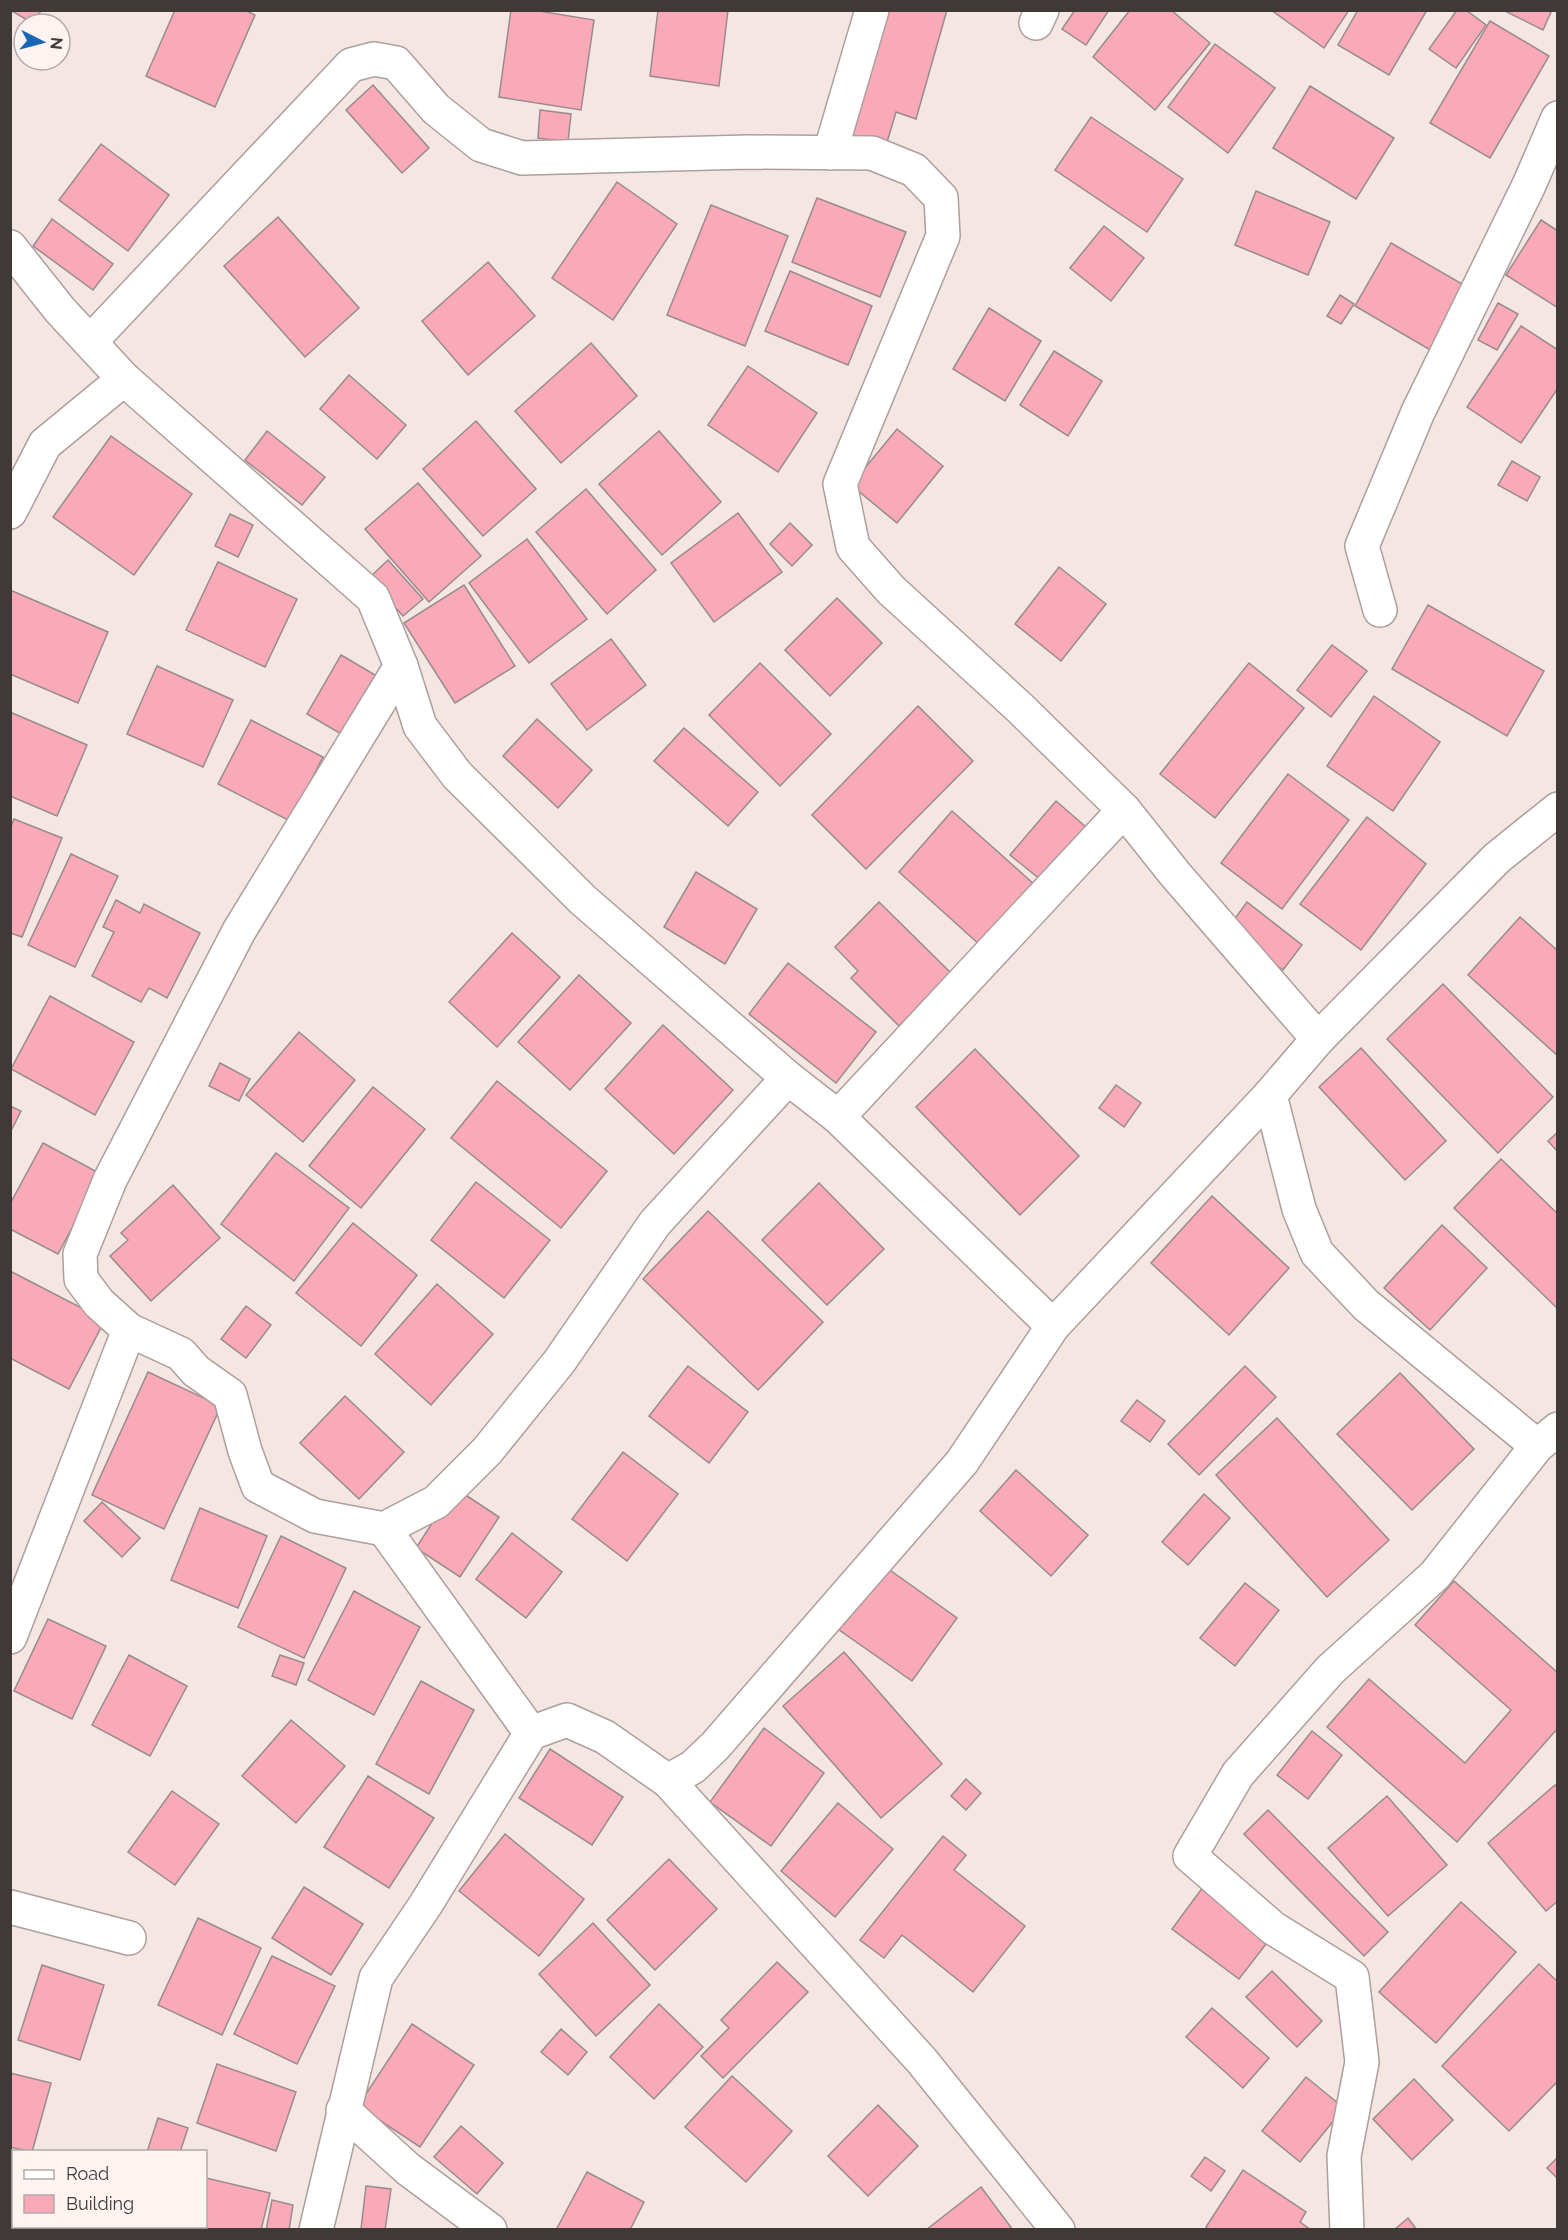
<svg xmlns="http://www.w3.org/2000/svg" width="1568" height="2240" font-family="Raleway,sans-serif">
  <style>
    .building { fill: #f9a9b8; stroke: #998b8d; stroke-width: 1.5 }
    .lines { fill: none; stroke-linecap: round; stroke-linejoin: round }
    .minor-casing { stroke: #ad9f9b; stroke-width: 36 }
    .minor { stroke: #fff; stroke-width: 33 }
  </style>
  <rect width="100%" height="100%" fill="#f4e6e2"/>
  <g class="building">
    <path d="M10 10H41L34 24Z"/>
    <path d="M175 10H245L255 15 215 107 146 76Z"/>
    <path d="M511 10H533L594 20 581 110 499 97Z"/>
    <path d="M658 10H728L719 86 650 76Z"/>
    <path d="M889 10H947L916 119 896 112 884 152 851 142Z"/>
    <path d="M1075 10H1109L1086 45 1062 29Z"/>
    <path d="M1130 10H1171L1210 43 1155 110 1093 57Z"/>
    <path d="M1271 10H1349L1324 48Z"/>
    <path d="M1358 10H1427L1389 75 1338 45Z"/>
    <path d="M1457 10H1466L1486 25 1456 68 1429 49Z"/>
    <path d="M1503 10H1552L1543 30Z"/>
    <path d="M1490 21 1549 56 1490 158 1430 123Z"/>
    <path d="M1215 44 1275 88 1228 153 1168 107Z"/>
    <path d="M373 85 429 148 402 173 346 110Z"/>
    <path d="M1310 86 1394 138 1356 199 1273 148Z"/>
    <path d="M540 110 571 114 568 142 538 138Z"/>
    <path d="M1091 117 1183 179 1147 232 1055 170Z"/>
    <path d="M101 144 169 195 128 251 59 200Z"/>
    <path d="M617 182 677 224 613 320 552 278Z"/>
    <path d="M1256 191 1330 222 1308 275 1235 245Z"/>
    <path d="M817 198 906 232 880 297 792 262Z"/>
    <path d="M711 205 788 236 745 346 667 315Z"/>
    <path d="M278 217 359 308 305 357 224 266Z"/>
    <path d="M52 219 113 264 93 290 33 246Z"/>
    <path d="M1541 220 1558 231V308L1506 275Z"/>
    <path d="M1104 226 1144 258 1111 301 1070 268Z"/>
    <path d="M1391 243 1469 288 1432 351 1355 306Z"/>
    <path d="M488 262 535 316 468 375 422 321Z"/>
    <path d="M790 271 872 306 848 365 765 331Z"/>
    <path d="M1340 295 1354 304 1341 324 1327 316Z"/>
    <path d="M1498 303 1518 314 1497 350 1478 340Z"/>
    <path d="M989 308 1041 341 1005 401 953 369Z"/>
    <path d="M1521 326 1558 350V388L1521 443 1467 407Z"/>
    <path d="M591 343 637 396 561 463 515 411Z"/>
    <path d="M1054 351 1102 381 1068 436 1020 405Z"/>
    <path d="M748 366 817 413 778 472 708 425Z"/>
    <path d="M349 375 406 425 377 459 320 409Z"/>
    <path d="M476 421 536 489 483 536 423 469Z"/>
    <path d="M897 429 943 466 897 523 851 485Z"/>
    <path d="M267 431 325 477 302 505 245 460Z"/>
    <path d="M659 431 721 502 662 555 599 484Z"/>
    <path d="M111 436 192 494 134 575 53 517Z"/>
    <path d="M1512 461 1540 477 1527 501 1498 485Z"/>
    <path d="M418 483 481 556 429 602 365 529Z"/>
    <path d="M586 489 656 570 607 614 536 532Z"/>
    <path d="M738 513 782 572 714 622 671 563Z"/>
    <path d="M230 514 253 525 238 557 215 546Z"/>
    <path d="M790 523 812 545 792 566 770 544Z"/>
    <path d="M527 539 587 619 529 663 469 583Z"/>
    <path d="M388 560 423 599 403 616 369 578Z"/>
    <path d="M218 562 297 599 265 667 186 630Z"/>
    <path d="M1059 567 1106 604 1061 661 1015 624Z"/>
    <path d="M464 585 515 666 455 703 404 623Z"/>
    <path d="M10 590 108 632 78 703 10 674Z"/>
    <path d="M837 598 882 643 830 696 785 650Z"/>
    <path d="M1428 605 1544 671 1507 736 1392 669Z"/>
    <path d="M611 639 646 685 587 730 551 684Z"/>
    <path d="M1332 645 1367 671 1331 717 1297 690Z"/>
    <path d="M341 655 382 679 348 738 307 714Z"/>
    <path d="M760 663 831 734 780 786 709 715Z"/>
    <path d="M1249 663 1304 708 1215 818 1160 774Z"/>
    <path d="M157 666 233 700 203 767 127 734Z"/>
    <path d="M1374 696 1440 742 1393 811 1327 766Z"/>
    <path d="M918 706 973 761 866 869 812 815Z"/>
    <path d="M10 712 87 745 57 816 10 796Z"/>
    <path d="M537 719 592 770 558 808 503 756Z"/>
    <path d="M251 720 323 757 290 821 218 784Z"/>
    <path d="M684 728 758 792 728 826 654 761Z"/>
    <path d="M1288 774 1349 820 1282 909 1221 863Z"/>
    <path d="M1056 801 1086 827 1041 880 1010 855Z"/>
    <path d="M952 811 1035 885 981 946 899 872Z"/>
    <path d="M1367 817 1426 864 1361 950 1300 904Z"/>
    <path d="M14 819 62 838 22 937 10 933V829Z"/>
    <path d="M71 854 118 876 75 967 28 945Z"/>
    <path d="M696 872 757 909 725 964 664 927Z"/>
    <path d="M116 900 140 913 144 904 200 933 167 998 149 988 141 1002 92 976 114 932 103 927Z"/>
    <path d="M879 902 951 973 899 1026 851 978 858 971 835 947Z"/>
    <path d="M1247 902 1302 945 1283 970 1228 928Z"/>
    <path d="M1520 917 1558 951V1056L1468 975Z"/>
    <path d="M512 933 560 977 497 1047 449 1002Z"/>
    <path d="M788 963 876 1032 836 1083 749 1014Z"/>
    <path d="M579 975 631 1023 570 1090 518 1042Z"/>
    <path d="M1443 984 1553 1097 1498 1153 1387 1039Z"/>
    <path d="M50 996 134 1042 95 1115 11 1069Z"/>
    <path d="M663 1025 733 1090 674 1154 605 1089Z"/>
    <path d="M299 1032 355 1080 303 1142 246 1095Z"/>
    <path d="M1361 1048 1446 1141 1405 1180 1319 1087Z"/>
    <path d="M975 1049 1079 1156 1020 1215 916 1107Z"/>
    <path d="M220 1063 250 1079 239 1101 209 1086Z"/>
    <path d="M497 1081 607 1171 561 1228 451 1138Z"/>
    <path d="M1116 1085 1141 1103 1124 1127 1099 1108Z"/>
    <path d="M373 1087 425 1129 361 1208 309 1166Z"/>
    <path d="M10 1106 21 1111 10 1133Z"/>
    <path d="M1558 1132V1152L1548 1141Z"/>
    <path d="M43 1143 101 1174 58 1254 10 1229V1204Z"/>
    <path d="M276 1153 349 1208 294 1281 221 1224Z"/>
    <path d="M1501 1159 1558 1214V1309L1454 1208Z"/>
    <path d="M476 1182 550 1240 504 1298 431 1240Z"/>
    <path d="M819 1183 884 1249 827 1305 762 1240Z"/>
    <path d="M173 1185 220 1238 151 1301 110 1256 128 1240 121 1233Z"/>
    <path d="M1212 1196 1289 1268 1229 1335 1151 1263Z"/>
    <path d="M708 1211 823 1322 758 1390 643 1279Z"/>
    <path d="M353 1223 417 1275 361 1346 296 1293Z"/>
    <path d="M1442 1225 1487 1268 1430 1330 1384 1288Z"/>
    <path d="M10 1271 105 1320 69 1389 10 1358Z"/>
    <path d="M437 1284 493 1334 431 1405 375 1354Z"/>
    <path d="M246 1306 271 1325 246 1358 221 1339Z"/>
    <path d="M688 1366 748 1412 709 1463 649 1416Z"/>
    <path d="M1245 1366 1276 1397 1199 1475 1168 1444Z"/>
    <path d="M148 1372 221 1406 164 1529 92 1495Z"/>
    <path d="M1400 1373 1474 1449 1412 1510 1337 1434Z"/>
    <path d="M345 1396 404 1452 359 1499 300 1443Z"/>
    <path d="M1137 1400 1165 1421 1150 1442 1121 1421Z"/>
    <path d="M1277 1418 1389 1540 1327 1597 1216 1475Z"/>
    <path d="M623 1452 678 1494 627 1561 572 1519Z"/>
    <path d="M1016 1470 1088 1535 1051 1576 980 1511Z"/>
    <path d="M455 1488 499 1517 460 1577 416 1548Z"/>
    <path d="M1204 1494 1230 1518 1188 1565 1162 1542Z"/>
    <path d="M102 1502 140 1538 122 1557 84 1521Z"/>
    <path d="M200 1508 267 1536 238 1608 171 1580Z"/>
    <path d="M512 1533 562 1572 526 1618 476 1579Z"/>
    <path d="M281 1536 346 1568 304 1658 238 1627Z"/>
    <path d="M880 1563 957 1618 912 1681 835 1627Z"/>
    <path d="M1454 1581 1558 1673V1728L1457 1842 1327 1727 1369 1679 1465 1763 1511 1710 1415 1625Z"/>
    <path d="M1245 1583 1279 1610 1235 1666 1200 1638Z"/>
    <path d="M354 1591 420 1627 374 1715 308 1680Z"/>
    <path d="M48 1619 106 1646 72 1719 14 1691Z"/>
    <path d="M844 1652 942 1764 881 1818 783 1706Z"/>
    <path d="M129 1655 187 1686 150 1756 92 1725Z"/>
    <path d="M280 1655 304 1663 296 1685 272 1676Z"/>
    <path d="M421 1681 474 1710 429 1794 376 1764Z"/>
    <path d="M291 1720 345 1766 296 1823 242 1776Z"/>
    <path d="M764 1728 824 1773 771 1846 710 1802Z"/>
    <path d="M1312 1731 1342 1755 1308 1799 1277 1775Z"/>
    <path d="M550 1749 623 1797 592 1845 519 1798Z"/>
    <path d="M368 1776 434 1818 389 1888 324 1847Z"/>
    <path d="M966 1779 981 1793 966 1810 951 1796Z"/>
    <path d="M1555 1785 1558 1788V1901L1546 1911 1488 1843Z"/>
    <path d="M172 1791 219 1824 175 1885 128 1852Z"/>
    <path d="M1387 1796 1447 1865 1388 1916 1328 1848Z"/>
    <path d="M838 1803 893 1849 835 1917 781 1871Z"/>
    <path d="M1268 1810 1388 1932 1364 1956 1244 1834Z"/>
    <path d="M505 1834 584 1899 539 1956 459 1891Z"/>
    <path d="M943 1836 966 1855 954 1870 1025 1926 973 1992 902 1935 884 1958 860 1940Z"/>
    <path d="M669 1859 717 1909 655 1970 607 1920Z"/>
    <path d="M304 1887 363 1924 331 1975 272 1938Z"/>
    <path d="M1203 1887 1270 1939 1239 1979 1172 1929Z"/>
    <path d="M1461 1902 1516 1952 1436 2043 1379 1992Z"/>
    <path d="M198 1918 261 1948 222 2035 158 2005Z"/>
    <path d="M593 1923 650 1985 596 2036 539 1974Z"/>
    <path d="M272 1956 335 1986 297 2064 234 2034Z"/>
    <path d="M777 1962 808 1992 723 2078 701 2056 729 2028 721 2020Z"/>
    <path d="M1539 1964 1558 1982V2081L1509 2131 1442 2066Z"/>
    <path d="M42 1965 104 1985 80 2060 18 2040Z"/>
    <path d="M1272 1971 1322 2021 1297 2047 1246 1997Z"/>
    <path d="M659 2004 703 2047 654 2099 610 2057Z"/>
    <path d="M1212 2008 1269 2058 1243 2088 1186 2037Z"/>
    <path d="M412 2024 474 2065 420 2147 358 2106Z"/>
    <path d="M561 2029 587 2052 568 2075 541 2052Z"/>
    <path d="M217 2064 296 2092 276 2151 197 2123Z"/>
    <path d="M10 2073 51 2083 32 2152 10 2147Z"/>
    <path d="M732 2076 792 2131 746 2182 685 2127Z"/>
    <path d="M1306 2077 1344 2108 1300 2162 1262 2131Z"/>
    <path d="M1414 2079 1453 2120 1412 2160 1373 2119Z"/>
    <path d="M878 2105 918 2146 868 2196 828 2156Z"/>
    <path d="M158 2118 188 2128 180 2152H147Z"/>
    <path d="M461 2126 503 2163 477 2194 434 2157Z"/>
    <path d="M1205 2157 1225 2171 1211 2191 1191 2176Z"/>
    <path d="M1558 2157V2179L1547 2168Z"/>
    <path d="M1243 2170 1306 2212 1300 2222 1311 2230H1209L1206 2227Z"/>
    <path d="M587 2172 644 2202 630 2230H556Z"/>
    <path d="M206 2178 270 2193 261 2230H100V2226H206Z"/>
    <path d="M366 2186 391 2189 385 2230 361 2229Z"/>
    <path d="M981 2187 1013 2230H926Z"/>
    <path d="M272 2200 293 2205 289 2230H266Z"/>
    <path d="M1408 2218 1417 2230H1394Z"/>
  </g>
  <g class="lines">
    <defs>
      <g id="minor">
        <path d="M1036 23 1042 10"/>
        <path d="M830 153 872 10"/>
        <path d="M10 247 60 310 124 379 373 598 401 666 420 726 457 775 583 900 788 1078 838 1117 1053 1326"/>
        <path d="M91 341 351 65 374 59 396 63 436 109 481 145 522 158 748 152 872 153 914 170 941 198 943 236 840 484 853 547 891 590 1020 708 1124 810 1175 874 1318 1039"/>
        <path d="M10 512 45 444 124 379"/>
        <path d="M1380 610 1362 546 1418 412 1529 185 1558 118"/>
        <path d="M1270 1095 1299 1209 1317 1253 1366 1305 1537 1446"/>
        <path d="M838 1117 1124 810"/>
        <path d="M129 1330 99 1303 81 1279 80 1254 110 1180 239 931 401 666"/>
        <path d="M384 1529 531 1733"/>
        <path d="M10 1637 129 1330 181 1354 196 1371 230 1395 245 1451 258 1486 315 1516 384 1529 436 1502 487 1451 559 1362 655 1223 788 1078"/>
        <path d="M668 1781 693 1767 715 1746 962 1462 1053 1326 1270 1095 1318 1039 1497 858 1558 809"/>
        <path d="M10 1907 129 1938"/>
        <path d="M343 2110 408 2169 490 2230"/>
        <path d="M316 2230 376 1978 426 1904 531 1733 567 1720 605 1737 668 1781 922 2061 1058 2230"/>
        <path d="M1347 2230 1344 2156 1362 2062 1352 1977 1273 1928 1190 1856 1238 1774 1330 1670 1435 1575 1537 1446 1558 1429"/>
      </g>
    </defs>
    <use href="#minor" class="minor-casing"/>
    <use href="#minor" class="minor"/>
  </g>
  <rect width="1568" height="2240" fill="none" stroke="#3f3937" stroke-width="24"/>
  <rect x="12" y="2150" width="195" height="78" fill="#fdf4f2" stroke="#b1a9a7" stroke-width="1.5"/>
  <rect x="24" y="2170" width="30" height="9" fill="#ffffff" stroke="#b1a9a7" stroke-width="1.5"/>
  <text x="66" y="2180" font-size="18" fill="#3f3937">Road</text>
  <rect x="24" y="2195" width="30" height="18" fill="#f9a9b8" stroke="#b1a9a7" stroke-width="1.5"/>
  <text x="66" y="2210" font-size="18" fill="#3f3937">Building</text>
  <g transform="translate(42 42) rotate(96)"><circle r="28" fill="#fdf4f2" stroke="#b1a9a7" stroke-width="1.5"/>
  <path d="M0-4.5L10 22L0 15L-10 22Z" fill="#1965b4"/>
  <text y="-9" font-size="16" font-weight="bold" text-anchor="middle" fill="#3f3937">N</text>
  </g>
</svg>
